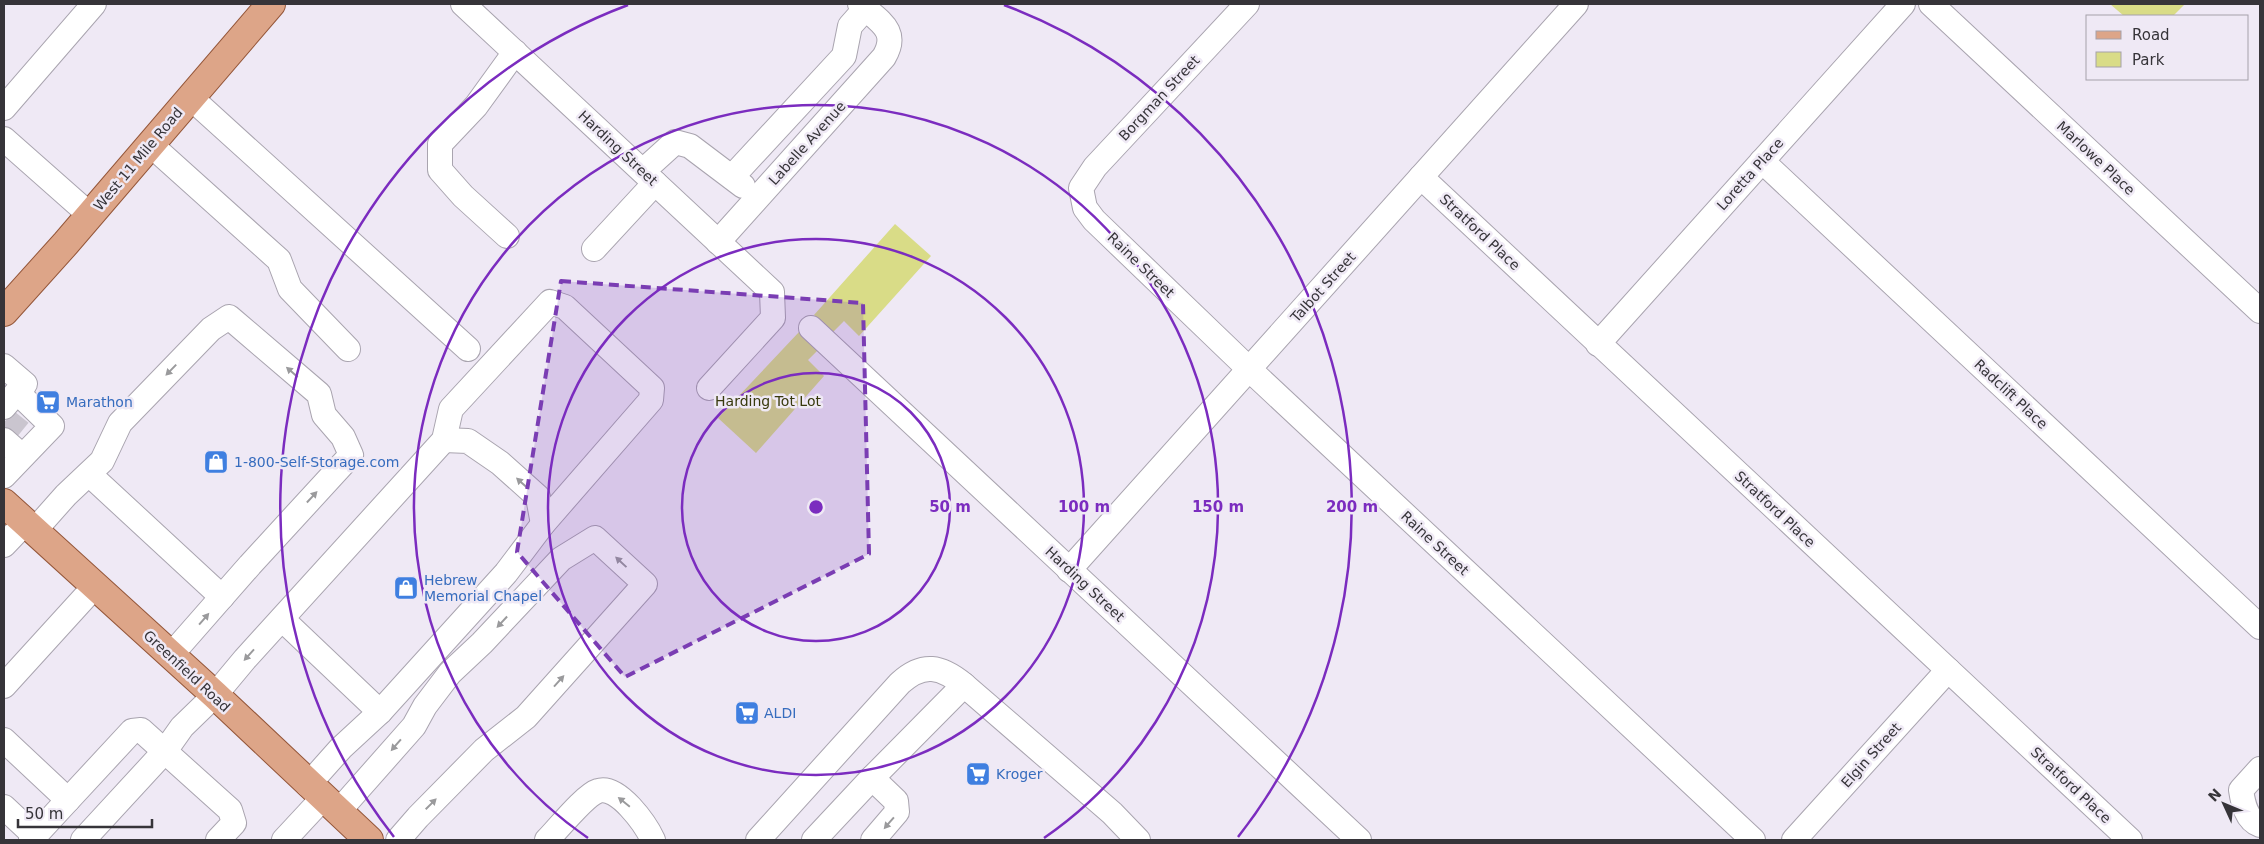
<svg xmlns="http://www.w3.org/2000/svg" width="2264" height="844" font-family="'DejaVu Sans',sans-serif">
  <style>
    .green { fill: #d9dc87 }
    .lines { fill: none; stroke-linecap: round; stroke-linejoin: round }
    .minor-tunnel { stroke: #cac5cf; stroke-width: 24; stroke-dasharray: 24 12; stroke-linecap: butt }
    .minor-casing { stroke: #a9a4af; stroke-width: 26 }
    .major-casing { stroke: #945639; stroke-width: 30 }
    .minor { stroke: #fff; stroke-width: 24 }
    .major { stroke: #dda588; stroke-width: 28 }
    .oneway { fill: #9a9a9c }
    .marked { fill: #7a3db3; fill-opacity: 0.2; stroke: #7a3db3; stroke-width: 4; stroke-dasharray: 10 6; stroke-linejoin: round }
    .ring { fill: none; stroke: #7b2cbf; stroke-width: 2.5 }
    .labels { text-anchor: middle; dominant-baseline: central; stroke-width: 5; stroke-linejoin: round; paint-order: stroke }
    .street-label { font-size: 14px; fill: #363439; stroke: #efe9f5 }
    .park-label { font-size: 14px; fill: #38390d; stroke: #efe9f5 }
    .shop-label { font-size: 14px; fill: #366cbe; stroke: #efe9f5; text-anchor: start }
    .centre { fill: #7b2cbf; stroke: #efe9f5; stroke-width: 2.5 }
    .ring-label { font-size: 15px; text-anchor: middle; font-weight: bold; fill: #7b2cbf; stroke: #efe9f5; stroke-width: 5; stroke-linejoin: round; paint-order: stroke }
  </style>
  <rect width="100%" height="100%" fill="#efe9f5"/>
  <g class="green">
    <path d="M2110 4H2185L2173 16H2124Z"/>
    <path d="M895 224 931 256 859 336 844 321 833 332 814 315Z"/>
    <path d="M799 332 818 350 808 360 824 376 756 453 718 418Z"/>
  </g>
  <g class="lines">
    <path class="minor-tunnel" d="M6 420 21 432"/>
    <defs>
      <g id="minor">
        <path d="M463 4 772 292 773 318 709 388"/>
        <path d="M1247 4 1095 167 1081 188 1085 208 1094 220 1249 369 1753 840"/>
        <path d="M1931 4 2260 311"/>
        <path d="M190 97 468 349"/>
        <path d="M4 108 94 4"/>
        <path d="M4 139 90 215"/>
        <path d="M151 145 279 260 290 289 348 349"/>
        <path d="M1762 161 2260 627"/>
        <path d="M643 171 675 142 690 146 743 186"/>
        <path d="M732 177 844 56 850 26 865 9"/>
        <path d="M1421 177 2130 840"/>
        <path d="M507 236 463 196 440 170V144L476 106 515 52"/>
        <path d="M718 242 884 57C900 30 878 21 860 4"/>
        <path d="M594 249 655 183"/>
        <path d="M811 328 1359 840"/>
        <path d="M1598 344 1903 4"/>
        <path d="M4 366 25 384 17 392 52 426 4 476"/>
        <path d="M4 407 17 392"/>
        <path d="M4 440 22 456"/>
        <path d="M444 440 468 441 500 463 538 497 543 524"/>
        <path d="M89 474 222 597"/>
        <path d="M34 531 66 495 102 461 120 423 211 329 229 317 319 394 324 415 343 437 351 455 250 565 171 655"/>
        <path d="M4 545 25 523"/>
        <path d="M1069 570 1576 4"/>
        <path d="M282 619 380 712"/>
        <path d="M4 686 95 586"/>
        <path d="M4 740 68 800 31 840"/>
        <path d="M2260 769 2241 790C2243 803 2246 820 2260 825"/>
        <path d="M872 778 896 801 897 812 873 840"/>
        <path d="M68 800 132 731 141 730 230 810 234 823 218 840"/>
        <path d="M4 807 35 836"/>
        <path d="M338 812 414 726 425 706 450 673 482 643 561 559 595 538 645 584 526 717 484 750 418 817 398 840"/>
        <path d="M83 840 165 751 182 727 215 695 245 659 444 440 451 409 550 302 565 307 652 388 651 400 543 524 506 573 380 712 341 748 308 785"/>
        <path d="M284 840 323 798"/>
        <path d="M547 840C558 829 585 795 598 791 618 784 646 825 653 840"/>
        <path d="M758 840 900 683C923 662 941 666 964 685L1112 813 1138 840"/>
        <path d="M814 840 872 778 964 685"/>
        <path d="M1794 840 1948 670"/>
      </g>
      <g id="major">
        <path d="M4 312 66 243 271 4"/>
        <path d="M4 503 215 695 369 840"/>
      </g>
    </defs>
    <use href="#minor" class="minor-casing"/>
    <use href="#major" class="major-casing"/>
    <use href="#minor" class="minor"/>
    <use href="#major" class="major"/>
  </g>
  <defs><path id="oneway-solid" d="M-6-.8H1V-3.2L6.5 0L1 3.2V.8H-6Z" transform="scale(1.25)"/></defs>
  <g class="oneway">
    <use href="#oneway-solid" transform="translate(171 370) rotate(134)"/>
    <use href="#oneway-solid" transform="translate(292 372) rotate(-139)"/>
    <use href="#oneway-solid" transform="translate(522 483) rotate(-138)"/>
    <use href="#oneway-solid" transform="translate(312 497) rotate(-47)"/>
    <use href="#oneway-solid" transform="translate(621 562) rotate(-137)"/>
    <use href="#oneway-solid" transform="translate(204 619) rotate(-49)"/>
    <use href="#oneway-solid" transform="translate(502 622) rotate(133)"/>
    <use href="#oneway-solid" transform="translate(249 655) rotate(132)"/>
    <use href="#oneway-solid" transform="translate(559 681) rotate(-48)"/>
    <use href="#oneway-solid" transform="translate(396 745) rotate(131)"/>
    <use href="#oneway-solid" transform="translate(624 802) rotate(-141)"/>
    <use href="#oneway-solid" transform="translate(431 804) rotate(-45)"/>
    <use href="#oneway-solid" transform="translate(889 823) rotate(131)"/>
  </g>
  <path class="marked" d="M561 281 863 303 869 554 625 677 517 552Z"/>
  <g class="ring">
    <circle cx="816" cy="507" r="134"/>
    <circle cx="816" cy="507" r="268"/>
    <path d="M588 838A402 402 0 1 1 1044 838"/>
    <path d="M394 837A536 536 0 0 1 628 5M1004 5A536 536 0 0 1 1238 837"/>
  </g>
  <defs>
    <symbol id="supermarket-square" viewBox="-11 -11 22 22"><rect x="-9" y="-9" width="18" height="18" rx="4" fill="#3f7fe0" stroke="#efe9f5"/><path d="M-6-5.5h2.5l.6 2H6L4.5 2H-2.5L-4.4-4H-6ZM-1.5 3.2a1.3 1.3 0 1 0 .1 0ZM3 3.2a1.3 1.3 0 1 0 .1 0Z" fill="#fff"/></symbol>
    <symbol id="shop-square" viewBox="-11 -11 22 22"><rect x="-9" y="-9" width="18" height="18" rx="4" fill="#3f7fe0" stroke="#efe9f5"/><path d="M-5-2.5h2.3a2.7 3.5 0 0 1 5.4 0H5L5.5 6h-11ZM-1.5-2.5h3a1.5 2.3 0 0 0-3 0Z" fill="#fff"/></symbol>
  </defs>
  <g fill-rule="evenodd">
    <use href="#supermarket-square" x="34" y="388" width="28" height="28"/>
    <use href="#shop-square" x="202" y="448" width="28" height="28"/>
    <use href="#shop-square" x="392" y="574" width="28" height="28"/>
    <use href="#supermarket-square" x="733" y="699" width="28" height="28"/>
    <use href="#supermarket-square" x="964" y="760" width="28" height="28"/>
  </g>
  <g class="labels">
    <g class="street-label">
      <text transform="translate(1159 98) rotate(-47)">Borgman Street</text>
      <text transform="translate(807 143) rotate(-48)">Labelle Avenue</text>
      <text transform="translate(618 148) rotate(43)">Harding Street</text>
      <text transform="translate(2096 158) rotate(43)">Marlowe Place</text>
      <text transform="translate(138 159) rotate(-50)">West 11 Mile Road</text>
      <text transform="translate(1750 174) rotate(-48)">Loretta Place</text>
      <text transform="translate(1480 232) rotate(43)">Stratford Place</text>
      <text transform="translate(1141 265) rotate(44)">Raine Street</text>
      <text transform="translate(1323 287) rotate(-48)">Talbot Street</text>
      <text transform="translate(2011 394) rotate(43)">Radclift Place</text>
      <text transform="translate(1775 509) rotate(43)">Stratford Place</text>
      <text transform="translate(1435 543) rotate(43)">Raine Street</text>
      <text transform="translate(1085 584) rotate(43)">Harding Street</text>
      <text transform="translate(187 671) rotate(43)">Greenfield Road</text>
      <text transform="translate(1871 755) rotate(-48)">Elgin Street</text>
      <text transform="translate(2071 785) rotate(43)">Stratford Place</text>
    </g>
    <g class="park-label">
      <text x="768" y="401">Harding Tot Lot</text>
    </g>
    <g class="shop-label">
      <text x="66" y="402">Marathon</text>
      <text x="234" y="462">1-800-Self-Storage.com</text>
      <text x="424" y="580">Hebrew<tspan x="424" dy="16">Memorial Chapel</tspan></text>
      <text x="764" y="713">ALDI</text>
      <text x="996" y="774">Kroger</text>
    </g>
  </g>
  <circle cx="816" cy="507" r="8" class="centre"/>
  <g class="ring-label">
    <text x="950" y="512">50 m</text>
    <text x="1084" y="512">100 m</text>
    <text x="1218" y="512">150 m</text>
    <text x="1352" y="512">200 m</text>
  </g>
  <rect width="2264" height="844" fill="none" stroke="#363439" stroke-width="10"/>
  <rect x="2086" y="15" width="162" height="65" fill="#efe9f5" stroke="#a5a1aa"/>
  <rect x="2096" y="31" width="25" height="8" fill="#dda588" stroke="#a5a1aa"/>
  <text x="2132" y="40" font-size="15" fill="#363439">Road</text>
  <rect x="2096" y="52" width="25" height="15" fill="#d9dc87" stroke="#a5a1aa"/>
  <text x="2132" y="65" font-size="15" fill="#363439">Park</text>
  <g transform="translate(2224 804) rotate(314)" stroke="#efe9f5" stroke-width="4" paint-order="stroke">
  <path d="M0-4L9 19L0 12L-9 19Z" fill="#363439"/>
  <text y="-8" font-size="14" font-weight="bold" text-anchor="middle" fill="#363439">N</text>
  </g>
  <path d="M18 819v8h134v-8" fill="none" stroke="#363439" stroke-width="2.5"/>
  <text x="25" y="819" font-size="15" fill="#363439" stroke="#efe9f5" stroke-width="4" paint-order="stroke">50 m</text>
</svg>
